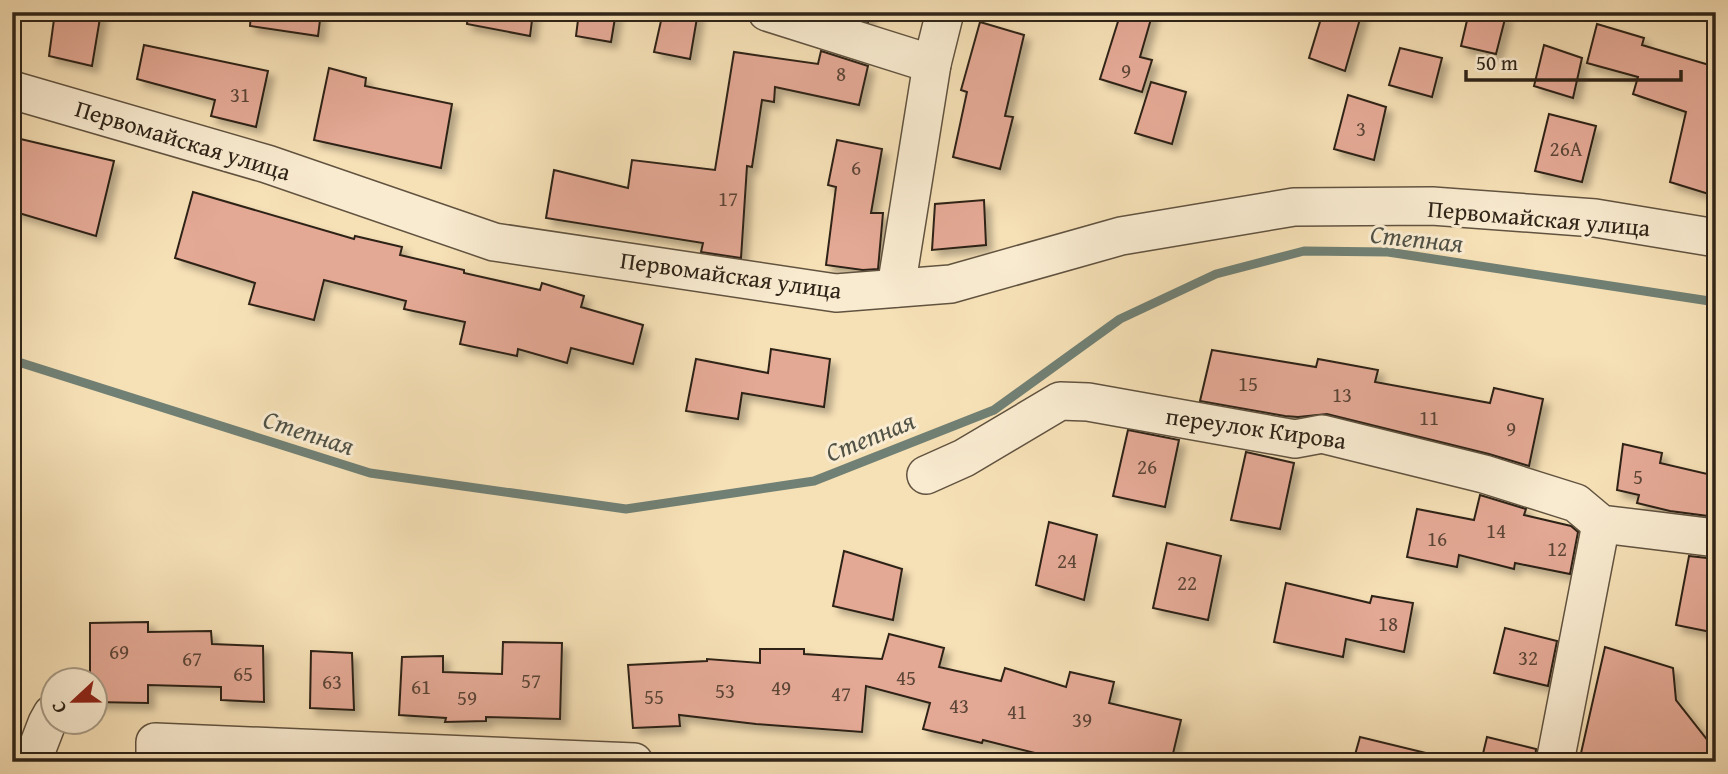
<svg xmlns="http://www.w3.org/2000/svg" width="1728" height="774" font-family="'Gentium Book Plus',serif">
  <style>
    .lines { fill: none; stroke-linecap: round; stroke-linejoin: round }
    .stream { stroke: #718074; stroke-width: 9 }
    .building { fill: #e4a995; stroke: #2f2418; stroke-width: 2; filter: url(#shadow) }
    .minor-casing { stroke: #615340; stroke-width: 40 }
    .minor { stroke: #f9ebd0; stroke-width: 37 }
    .labels { text-anchor: middle; dominant-baseline: central; stroke-width: 6; stroke-linejoin: round; paint-order: stroke }
    .number-label { font-size: 21px; fill: #5c4537 }
    .street-label { font-size: 24px; fill: #2f2418; stroke: #f9ebd0 }
    .water-label { font-size: 26px; font-style: italic; fill: #505246; stroke: #f9ebd0 }
  </style>
  <defs>
    <filter id="shadow"><feDropShadow dx="6" dy="6" stdDeviation="3.5" flood-color="#0004"/></filter>
  </defs>
  <rect width="100%" height="100%" fill="#f6e0b6"/>
  <filter id="stains"><feTurbulence type="fractalNoise" baseFrequency=".00286" numOctaves="4"/><feColorMatrix values="0 0 0 0 .2 0 0 0 0 .09 0 0 0 0 .02 0 0 0 .5 -.17"/></filter>
  <radialGradient id="worn" r=".72"><stop offset=".6" stop-color="#630" stop-opacity="0"/><stop offset="1" stop-color="#630" stop-opacity=".3"/></radialGradient>
  <g class="lines">
    <path class="stream" d="M12 360 370 473 626 509 814 481 994 410 1120 319 1216 274 1304 251 1388 252 1716 302"/>
  </g>
  <g class="building">
    <path d="M55 12H101L92 66 49 56Z"/>
    <path d="M251 12H321L318 36 250 26Z"/>
    <path d="M468 12H533L530 36 467 24Z"/>
    <path d="M579 12H616L611 42 576 36Z"/>
    <path d="M663 12H698L690 59 654 52Z"/>
    <path d="M838 12H870L868 22Z"/>
    <path d="M1121 12H1153L1140 57 1152 60 1142 92 1100 79Z"/>
    <path d="M1323 12H1362L1345 71 1309 58Z"/>
    <path d="M1469 12H1494L1506 15 1496 54 1461 46Z"/>
    <path d="M980 22 1024 35 1005 116 1013 117 1000 169 953 157 967 92 961 90Z"/>
    <path d="M1597 24 1644 38 1642 45 1716 67V180L1712 195 1670 182 1686 112 1633 94 1638 77 1587 63Z"/>
    <path d="M144 45 268 71 256 127 211 116 215 100 137 79Z"/>
    <path d="M1544 45 1582 58 1573 98 1534 86Z"/>
    <path d="M1400 48 1442 58 1432 97 1389 85Z"/>
    <path d="M821 51 868 66 859 105 775 87 774 102 762 100 752 167 747 166 741 258 701 252 703 243 546 218 554 170 628 188 632 160 715 170 734 52 818 64Z"/>
    <path d="M329 68 366 78 365 86 452 104 441 168 314 140Z"/>
    <path d="M1151 82 1186 92 1172 144 1135 133Z"/>
    <path d="M1348 95 1386 107 1374 160 1334 149Z"/>
    <path d="M1549 114 1596 126 1582 182 1535 171Z"/>
    <path d="M12 137 114 161 96 236 12 211Z"/>
    <path d="M837 140 882 149 871 213H883L878 269 863 270 826 265 836 187 828 185Z"/>
    <path d="M193 192 354 239 355 236 402 247 400 255 464 270V273L540 290 542 283 584 296 581 307 643 325 633 364 571 348 567 363 518 349 517 356 460 344 465 322 404 309 406 301 324 280 314 320 249 304 255 283 175 258Z"/>
    <path d="M984 200 986 245 932 250 935 204Z"/>
    <path d="M771 349 830 359 824 407 742 393 738 419 686 411 696 359 768 373Z"/>
    <path d="M1212 350 1316 367 1318 359 1378 370 1375 382 1490 403 1494 388 1543 399 1529 466 1489 454 1327 414 1298 417 1285 416 1200 401Z"/>
    <path d="M1128 430 1179 440 1165 507 1113 496Z"/>
    <path d="M1623 444 1662 453 1660 463 1716 476V517L1670 511 1637 503 1639 495 1617 490Z"/>
    <path d="M1246 452 1294 463 1280 529 1231 520Z"/>
    <path d="M1480 495 1526 509 1524 515 1571 526 1578 532 1570 574 1515 563 1514 569 1459 555 1457 567 1407 557 1417 509 1474 520Z"/>
    <path d="M1049 522 1097 535 1084 600 1036 585Z"/>
    <path d="M1167 543 1221 556 1208 620 1153 608Z"/>
    <path d="M844 551 902 569 893 620 833 606Z"/>
    <path d="M1689 556 1716 559V633L1676 625Z"/>
    <path d="M1286 583 1370 603 1372 596 1413 603 1404 652 1346 639 1343 657 1274 642Z"/>
    <path d="M148 622V632L211 631 212 644 263 646 264 702 221 700V687L148 685V703L94 702V680H90V623Z"/>
    <path d="M1505 628 1557 641 1548 686 1494 673Z"/>
    <path d="M889 634 944 648 939 667 1001 681 1005 668 1066 687 1070 672 1114 682 1109 703 1181 720 1171 762H1071L983 740 982 743 923 729 930 703 866 686 862 732 756 724 679 715 680 726 633 728 628 665 707 661V659L760 663V649H804V654L882 659Z"/>
    <path d="M503 642 562 643 560 719 486 717V721L445 722 446 718 399 715 402 657 443 656V672L502 674Z"/>
    <path d="M1605 647 1673 668 1676 700 1712 746 1705 762H1579Z"/>
    <path d="M311 651 352 653 354 710 310 708Z"/>
    <path d="M1360 737 1426 753 1425 762H1353Z"/>
    <path d="M1487 737 1536 749 1535 762H1481Z"/>
  </g>
  <g class="lines">
    <defs>
      <g id="minor">
        <path d="M767 12 932 64"/>
        <path d="M12 90 267 164 494 242 836 293 951 284 1121 236 1294 207 1432 206 1595 218 1716 238"/>
        <path d="M896 288 932 64 945 12"/>
        <path d="M926 475 964 458 1060 401 1088 402 1295 439 1322 434 1484 474 1576 503 1601 524 1716 538"/>
        <path d="M32 762 47 723 52 714"/>
        <path d="M155 762V742L634 762"/>
        <path d="M1555 762 1601 524"/>
      </g>
    </defs>
    <use href="#minor" class="minor-casing"/>
    <use href="#minor" class="minor"/>
  </g>
  <g class="labels">
    <g class="number-label">
      <text x="1126" y="70">9</text>
      <text x="841" y="73">8</text>
      <text x="240" y="94">31</text>
      <text x="1361" y="128">3</text>
      <text x="1566" y="148">26А</text>
      <text x="856" y="167">6</text>
      <text x="728" y="198">17</text>
      <text x="1248" y="383">15</text>
      <text x="1342" y="394">13</text>
      <text x="1429" y="417">11</text>
      <text x="1511" y="428">9</text>
      <text x="1147" y="466">26</text>
      <text x="1638" y="476">5</text>
      <text x="1496" y="530">14</text>
      <text x="1437" y="538">16</text>
      <text x="1557" y="548">12</text>
      <text x="1067" y="560">24</text>
      <text x="1187" y="582">22</text>
      <text x="1388" y="623">18</text>
      <text x="119" y="651">69</text>
      <text x="1528" y="657">32</text>
      <text x="192" y="658">67</text>
      <text x="243" y="673">65</text>
      <text x="906" y="677">45</text>
      <text x="531" y="680">57</text>
      <text x="332" y="681">63</text>
      <text x="421" y="686">61</text>
      <text x="781" y="687">49</text>
      <text x="725" y="690">53</text>
      <text x="841" y="693">47</text>
      <text x="654" y="696">55</text>
      <text x="467" y="697">59</text>
      <text x="959" y="705">43</text>
      <text x="1017" y="711">41</text>
      <text x="1082" y="719">39</text>
    </g>
    <g class="street-label">
      <text transform="translate(183 140) rotate(17)">Первомайская улица</text>
      <text transform="translate(1539 218) rotate(5)">Первомайская улица</text>
      <text transform="translate(731 275) rotate(8)">Первомайская улица</text>
      <text transform="translate(1256 428) rotate(8)">переулок Кирова</text>
    </g>
    <g class="water-label">
      <text transform="translate(1417 238) rotate(6)">Степная</text>
      <text transform="translate(309 432) rotate(18)">Степная</text>
      <text transform="translate(870 436) rotate(-22)">Степная</text>
    </g>
  </g>
  <rect width="1728" height="774" fill="none" stroke="#f6e0b6" stroke-width="42"/>
  <rect x="14" y="14" width="1700" height="746" fill="none" stroke="#2f2418" stroke-width="3.5"/>
  <rect x="21" y="21" width="1686" height="732" fill="none" stroke="#2f2418" stroke-width="2"/>
  <g transform="translate(74 701) rotate(248)"><circle r="33" fill="#f9ebd0" stroke="#a89b86" stroke-width="2"/>
  <path d="M0-5L12 26L0 18L-12 26Z" fill="#8f2418"/>
  <text y="-10" font-size="19" font-weight="bold" text-anchor="middle" fill="#2f2418">С</text>
  </g>
  <path d="M1466 70v10h215v-10" fill="none" stroke="#2f2418" stroke-width="3.5"/>
  <text x="1476" y="70" font-size="21" fill="#2f2418" stroke="#f9ebd0" stroke-width="5" paint-order="stroke">50 m</text>
  <rect width="100%" height="100%" filter="url(#stains)"/>
  <rect width="100%" height="100%" fill="url(#worn)"/>
</svg>
